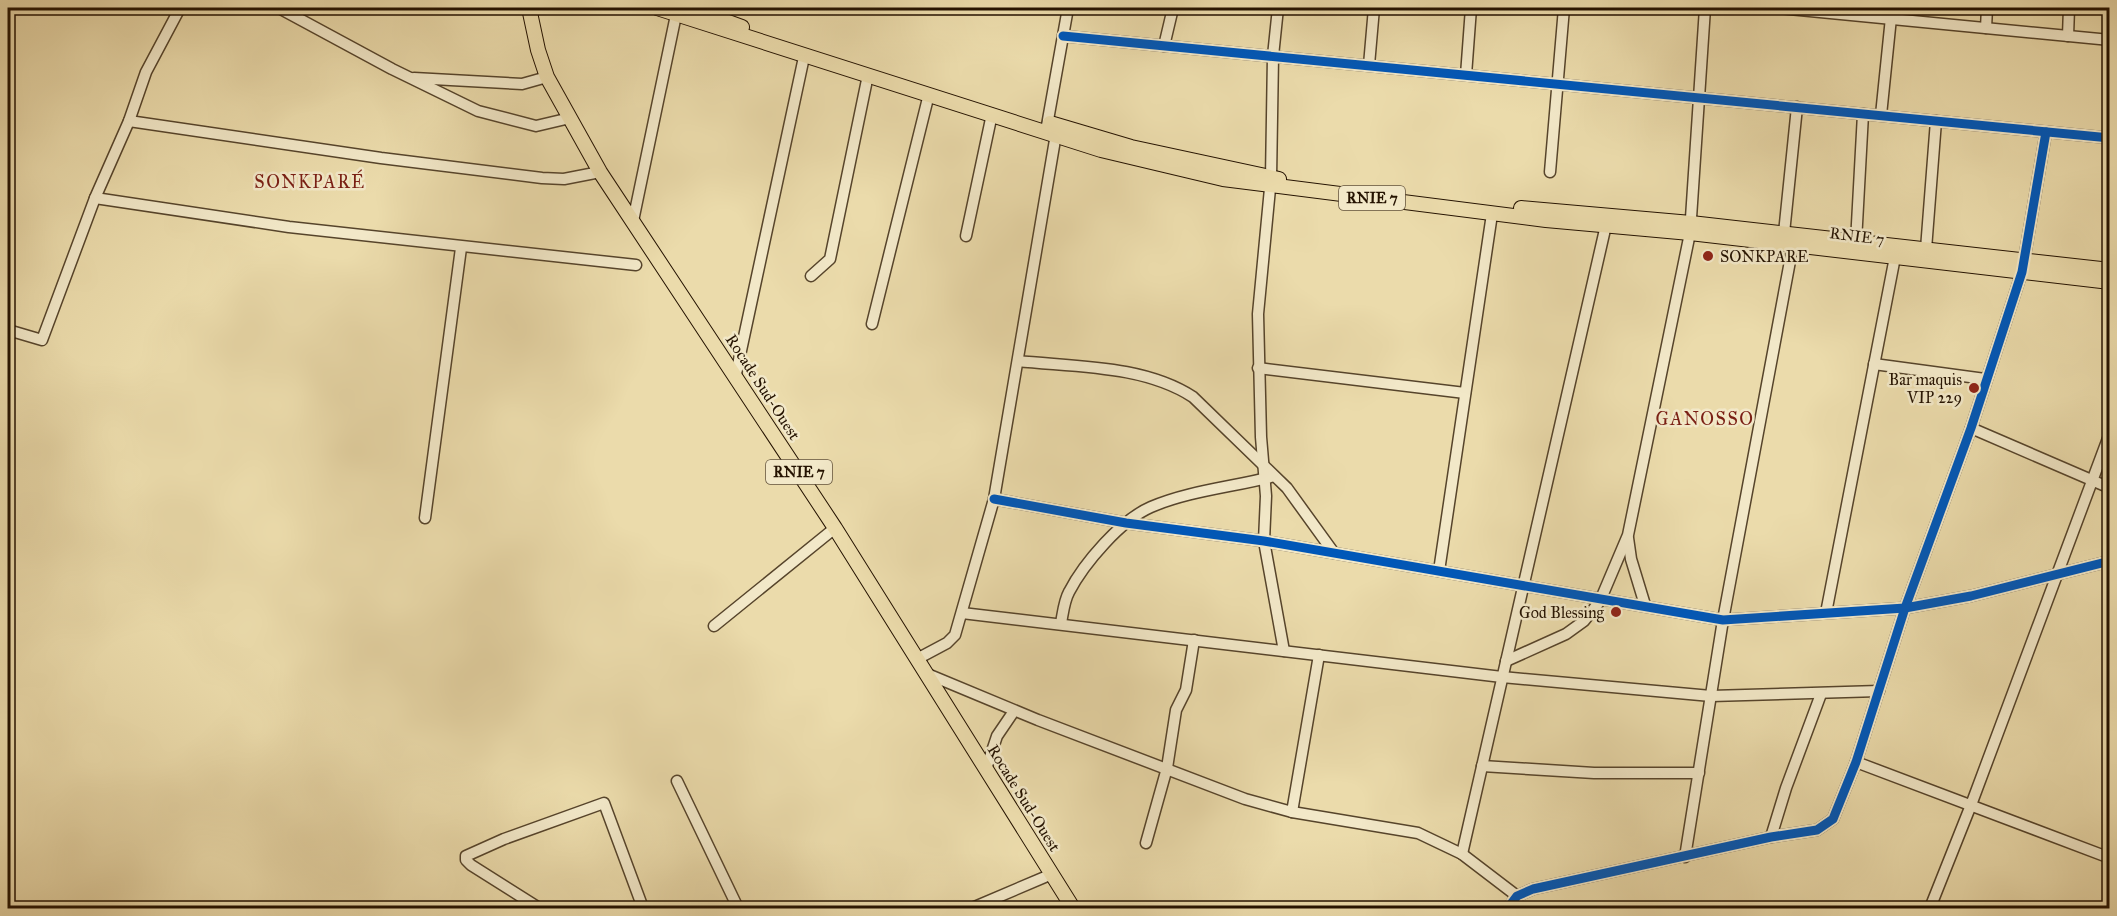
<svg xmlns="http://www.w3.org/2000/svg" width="2117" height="916" font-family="'IM FELL Great Primer',serif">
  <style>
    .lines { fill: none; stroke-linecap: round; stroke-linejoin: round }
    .minor-casing { stroke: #56442b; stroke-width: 13 }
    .major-casing { stroke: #241200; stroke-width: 16 }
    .minor { stroke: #f2e8c8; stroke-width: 10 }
    .major { stroke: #ebdbab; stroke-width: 14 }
    .cycleway-casing { stroke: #f2e8c8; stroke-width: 13 }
    .cycleway { stroke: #0057b8; stroke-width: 9 }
    .poi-dot { fill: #8f2418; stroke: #f2e8c8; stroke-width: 2 }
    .labels { text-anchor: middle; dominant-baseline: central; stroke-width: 5; stroke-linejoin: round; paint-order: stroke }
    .shield { fill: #f2e8c8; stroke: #62523c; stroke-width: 1.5 }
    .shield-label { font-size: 15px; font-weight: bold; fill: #241200 }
    .street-label { font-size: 16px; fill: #241200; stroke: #f2e8c8 }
    .poi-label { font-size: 16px; fill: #241200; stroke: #f2e8c8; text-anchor: end }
    .neighbourhood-label { font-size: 18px; letter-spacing: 1.5px; fill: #7a1f14; stroke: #f2e8c8 }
  </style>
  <rect width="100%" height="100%" fill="#ebdbab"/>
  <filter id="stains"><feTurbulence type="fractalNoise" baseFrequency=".00333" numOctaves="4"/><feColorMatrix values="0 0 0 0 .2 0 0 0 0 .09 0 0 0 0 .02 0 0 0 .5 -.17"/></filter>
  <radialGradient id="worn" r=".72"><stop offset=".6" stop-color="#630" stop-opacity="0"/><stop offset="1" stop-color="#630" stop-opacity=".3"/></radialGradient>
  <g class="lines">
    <defs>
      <g id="minor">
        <path d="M279 8 392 69 478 111 536 126 570 118"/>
        <path d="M1278 8 1273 56 1271 178 1258 314 1261 437 1266 496 1264 541 1284 651"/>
        <path d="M1778 8 2110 40"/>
        <path d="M1986 28 1987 8"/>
        <path d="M1063 36 2110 138"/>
        <path d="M2068 36 2069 8"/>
        <path d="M1164 46 1173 8"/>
        <path d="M1369 65 1374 8"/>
        <path d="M1466 75 1471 8"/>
        <path d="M414 78 522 84 547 77"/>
        <path d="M1881 115 1892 8"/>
        <path d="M129 121 381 158 542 178 564 179 600 172"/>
        <path d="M1046 131 1068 8"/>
        <path d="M1550 172 1564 8"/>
        <path d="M95 198 289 227 636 265"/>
        <path d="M633 221 676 15"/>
        <path d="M1784 233 1797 107"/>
        <path d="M966 236 992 114"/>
        <path d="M1856 242 1863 114"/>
        <path d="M1926 249 1936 121"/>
        <path d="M811 276 830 259 868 75"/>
        <path d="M872 324 929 94"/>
        <path d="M8 330 42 340 95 198 129 121 146 72 180 8"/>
        <path d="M1018 361C1075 367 1144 365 1193 397L1287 488 1334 553"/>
        <path d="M1874 364 1985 379"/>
        <path d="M1258 368 1465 393"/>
        <path d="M736 374 804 57"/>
        <path d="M1971 428 2110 488"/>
        <path d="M994 499 1126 523 1264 541 1723 620 1905 608 1971 596 2110 561"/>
        <path d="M425 518 461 248"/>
        <path d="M1628 538 1631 559 1645 605"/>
        <path d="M1439 571 1492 214"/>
        <path d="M962 613 1502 677 1711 696 1879 691"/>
        <path d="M1826 613 1895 257"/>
        <path d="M1061 623C1063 613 1064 601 1069 592 1084 563 1121 520 1151 507 1188 491 1232 487 1271 477"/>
        <path d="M714 626 835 528"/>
        <path d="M917 659 947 643 955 635 994 499 1056 134"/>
        <path d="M1506 661 1566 634 1584 621 1600 601 1628 535 1690 233 1705 8"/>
        <path d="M925 673 1038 720 1245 799 1292 812 1418 833 1462 854 1517 896"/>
        <path d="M1856 762 2110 858"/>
        <path d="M1482 766 1594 773H1699"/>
        <path d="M986 769 997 736 1014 711"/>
        <path d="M677 781 738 908"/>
        <path d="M1292 812 1319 655"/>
        <path d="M1771 837 1786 788 1821 694"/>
        <path d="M1146 843 1167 768 1176 710 1186 690 1194 640"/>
        <path d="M1462 854 1606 225"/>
        <path d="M1685 857 1723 620 1793 245"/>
        <path d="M539 908 471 865 466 860V856L504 839 604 803 643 908"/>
        <path d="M972 908 1052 874"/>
        <path d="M1508 908 1517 896 1533 889 1771 837 1817 830 1833 819 1856 762 1905 608 1971 428 2022 272 2046 132"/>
        <path d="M1930 908 1971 805 2110 433"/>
      </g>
      <g id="major">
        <path d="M529 8 538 50 547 77 600 172 835 528 1073 908"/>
        <path d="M657 8 1101 150 1223 179 1546 220 1690 233 2110 282"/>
        <path d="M690 8 742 27"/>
        <path d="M1050 123 1131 147 1279 179"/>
        <path d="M1521 208 1691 223 2110 270"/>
      </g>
    </defs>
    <use href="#minor" class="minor-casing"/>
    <use href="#major" class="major-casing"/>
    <use href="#minor" class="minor"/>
    <use href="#major" class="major"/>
    <defs>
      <g id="cycleway">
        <path d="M1063 36 2110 138"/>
        <path d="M994 499 1126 523 1264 541 1723 620 1905 608 1971 596 2110 561"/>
        <path d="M1508 908 1517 896 1533 889 1771 837 1817 830 1833 819 1856 762 1905 608 1971 428 2022 272 2046 132"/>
      </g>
    </defs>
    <use href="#cycleway" class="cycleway-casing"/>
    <use href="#cycleway" class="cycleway"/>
  </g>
  <g class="poi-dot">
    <circle cx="1708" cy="256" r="6"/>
    <circle cx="1974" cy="388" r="6"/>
    <circle cx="1616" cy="612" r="6"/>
  </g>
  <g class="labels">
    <g class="shield">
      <rect x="1339" y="186" width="66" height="24" rx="4.5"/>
      <rect x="766" y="460" width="66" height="24" rx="4.5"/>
    </g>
    <g class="shield-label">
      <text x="1372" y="198">RNIE 7</text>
      <text x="799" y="472">RNIE 7</text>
    </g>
    <g class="street-label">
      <text transform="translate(1857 236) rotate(7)">RNIE 7</text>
      <text transform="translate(763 387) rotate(57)">Rocade Sud-Ouest</text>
      <text transform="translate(1024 798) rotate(58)">Rocade Sud-Ouest</text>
    </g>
    <g class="poi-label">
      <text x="1720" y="256" text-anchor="start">SONKPARE</text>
      <text x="1962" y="379">Bar maquis<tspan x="1962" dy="18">VIP 229</tspan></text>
      <text x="1604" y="612">God Blessing</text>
    </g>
    <g class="neighbourhood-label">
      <text x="310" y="182">SONKPARÉ</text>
      <text x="1705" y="419">GANOSSO</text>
    </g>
  </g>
  <rect width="2117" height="916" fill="none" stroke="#ebdbab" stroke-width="30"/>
  <rect x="9" y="9" width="2099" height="898" fill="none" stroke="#241200" stroke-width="3"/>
  <rect x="15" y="15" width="2087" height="886" fill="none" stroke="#241200" stroke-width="1.5"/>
  <rect width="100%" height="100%" filter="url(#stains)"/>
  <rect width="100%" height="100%" fill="url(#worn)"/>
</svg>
